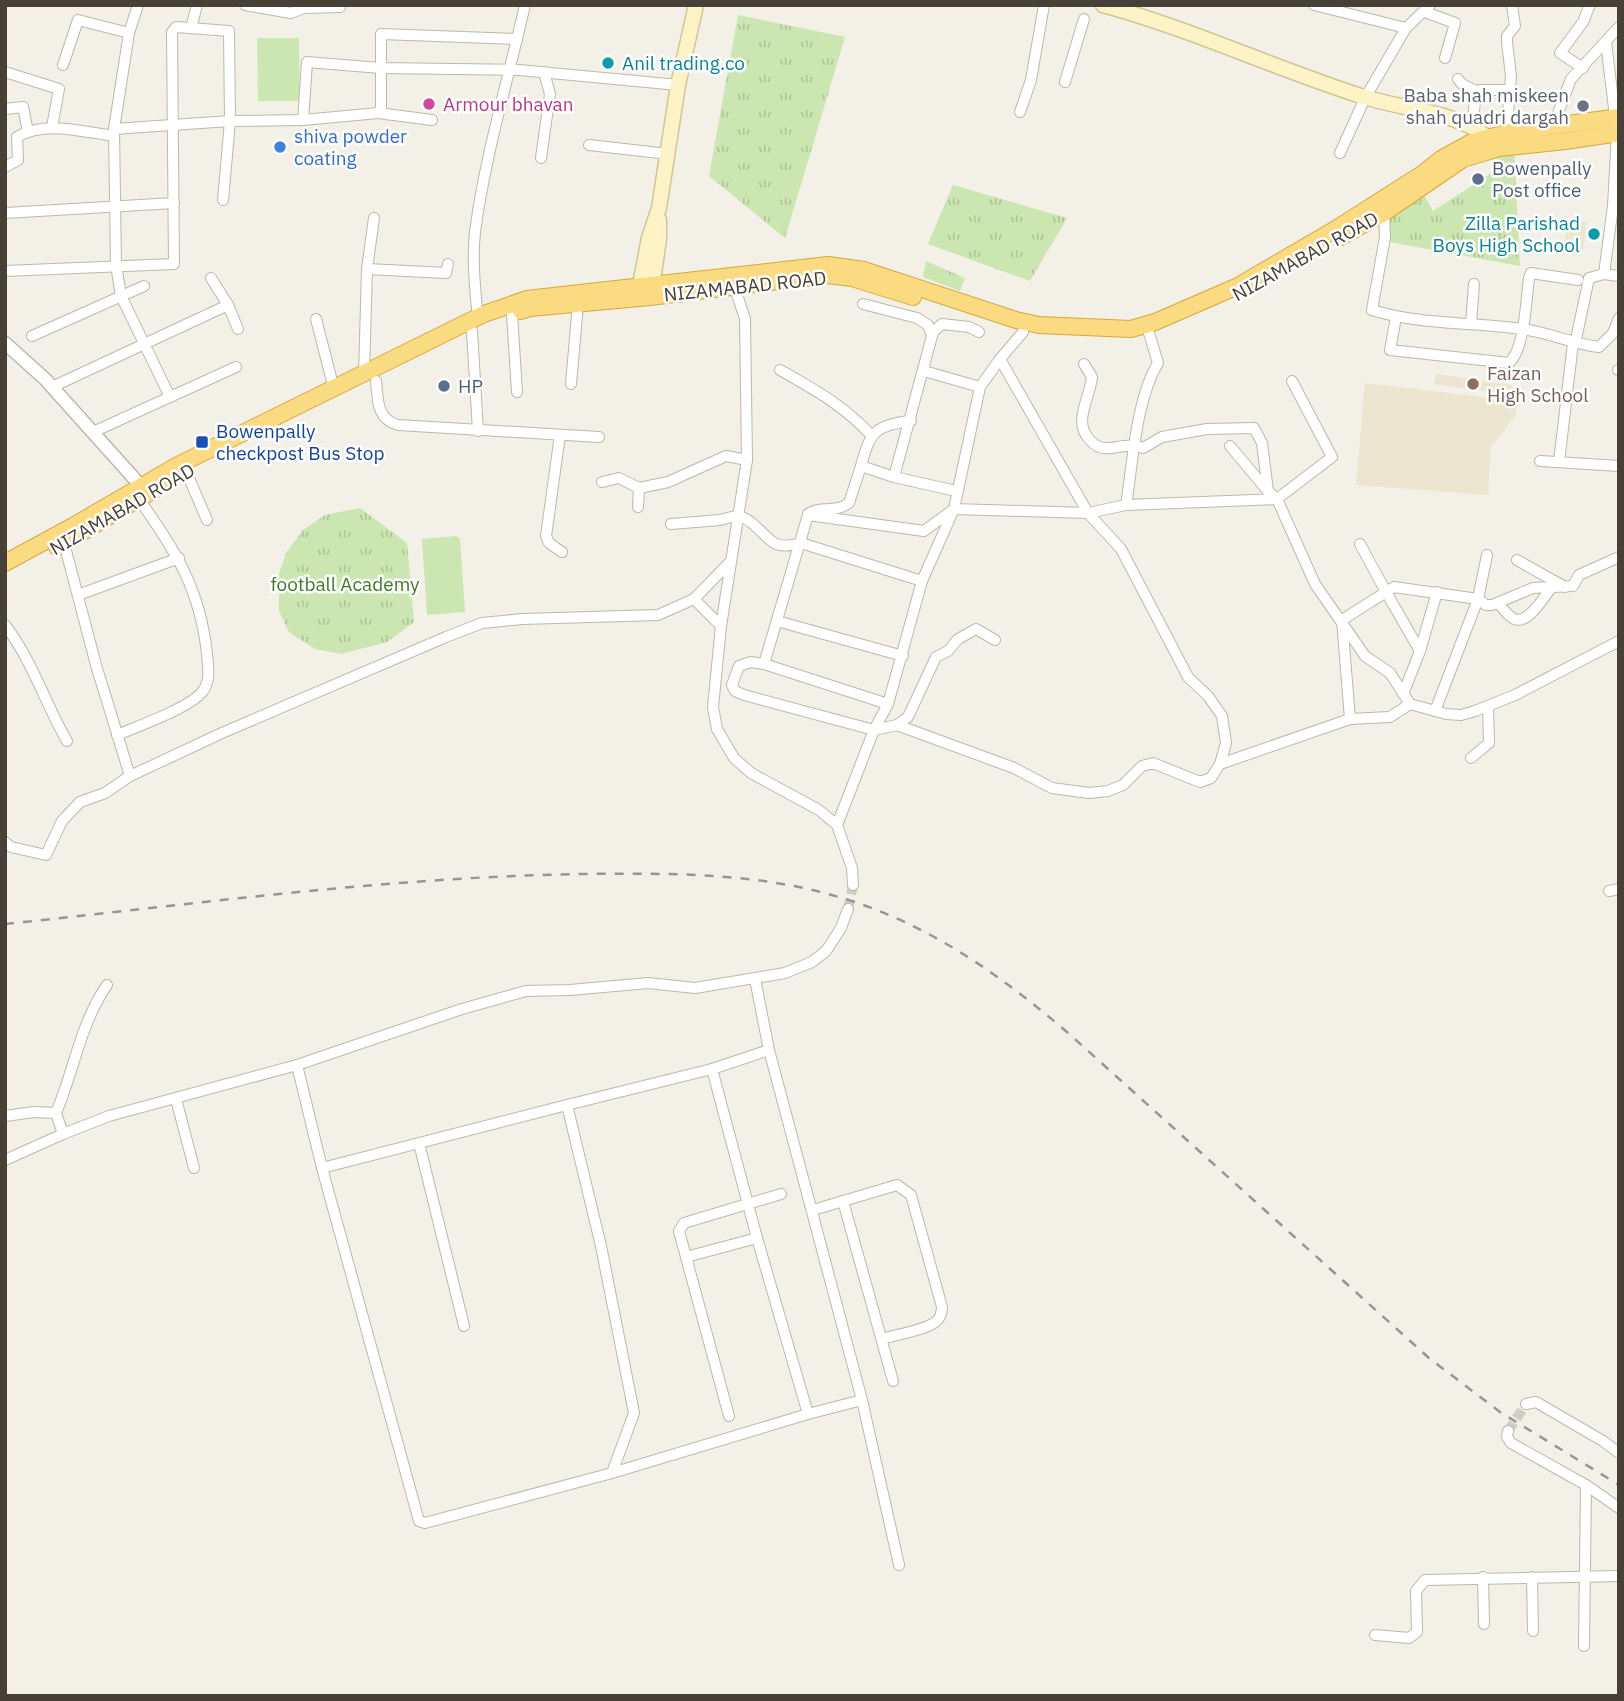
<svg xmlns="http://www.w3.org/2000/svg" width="1624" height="1701" font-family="'IBM Plex Sans',sans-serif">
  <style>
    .education { fill: #ece6d1 }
    .park { fill: url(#park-tufts) }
    .pitch { fill: #cbe6b1 }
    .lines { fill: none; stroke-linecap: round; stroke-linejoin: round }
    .minor-tunnel { stroke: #d0cdc4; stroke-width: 10; stroke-dasharray: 10 5; stroke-linecap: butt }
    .minor-casing { stroke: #beb8aa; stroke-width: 12 }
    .tertiary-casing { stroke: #beb8aa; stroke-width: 15 }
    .secondary-casing { stroke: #d2c598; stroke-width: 17 }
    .trunk-casing { stroke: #d9a73b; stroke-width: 18 }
    .minor { stroke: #fff; stroke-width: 10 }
    .tertiary { stroke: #fff; stroke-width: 12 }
    .secondary { stroke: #fdf3c7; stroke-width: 14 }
    .trunk { stroke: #fadb82; stroke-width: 16 }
    .rail { stroke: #969696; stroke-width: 2.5; stroke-dasharray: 9 9; stroke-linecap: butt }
    .culture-dot { fill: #0f9aa8; stroke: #fff; stroke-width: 2.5 }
    .hotel-dot { fill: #d1479c; stroke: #fff; stroke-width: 2.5 }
    .worship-dot { fill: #6b7280; stroke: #fff; stroke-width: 2.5 }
    .shop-dot { fill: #3f7fe0; stroke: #fff; stroke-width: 2.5 }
    .service-dot { fill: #5c6f8a; stroke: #fff; stroke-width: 2.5 }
    .education-dot { fill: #8d6e63; stroke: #fff; stroke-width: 2.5 }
    .transit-dot { fill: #1a4fb4; stroke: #fff; stroke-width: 2.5 }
    .labels { text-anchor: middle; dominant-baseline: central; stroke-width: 5; stroke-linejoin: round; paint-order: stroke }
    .culture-label { font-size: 19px; fill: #0d838f; stroke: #fff; text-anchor: start }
    .worship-label { font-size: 19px; fill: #5b616d; stroke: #fff; text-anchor: end }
    .hotel-label { font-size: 19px; fill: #b23c85; stroke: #fff; text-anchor: start }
    .shop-label { font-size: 19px; fill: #366cbe; stroke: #fff; text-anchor: start }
    .service-label { font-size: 19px; fill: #4e5e75; stroke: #fff; text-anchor: start }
    .street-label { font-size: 19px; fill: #464036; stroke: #fff }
    .education-label { font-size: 19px; fill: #785e54; stroke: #fff; text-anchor: start }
    .transit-label { font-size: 19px; fill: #164399; stroke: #fff; text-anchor: start }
    .park-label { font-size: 19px; fill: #43762b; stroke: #fff }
  </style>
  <defs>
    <pattern id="park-tufts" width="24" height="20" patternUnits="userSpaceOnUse" patternTransform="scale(1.75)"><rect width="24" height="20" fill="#cbe6b1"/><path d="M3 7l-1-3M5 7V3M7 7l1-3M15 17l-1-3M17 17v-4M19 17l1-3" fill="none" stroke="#b0c699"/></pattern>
  </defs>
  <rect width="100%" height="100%" fill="#f3f0e7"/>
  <g class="education">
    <path d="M1567 220 1587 222 1582 255 1564 252Z"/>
    <path d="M1436 374 1512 385 1511 395 1434 384Z"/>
    <path d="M1365 383 1518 401 1515 416 1491 447 1488 495 1356 485Z"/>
  </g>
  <g class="park">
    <path d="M738 15 845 37 785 238 709 176Z"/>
    <path d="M1514 146 1520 266 1389 242 1388 214 1423 193 1433 211 1496 170 1485 152Z"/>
    <path d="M953 185 1067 218 1030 281 928 244Z"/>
    <path d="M926 261 965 278 960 291 923 277Z"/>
    <path d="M360 508 407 543 414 622 387 642 341 654 315 649 289 632 279 611V574L286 553 303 530 325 515Z"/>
  </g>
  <g class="pitch">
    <path d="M257 38H299L300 101H258Z"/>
    <path d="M456 536 460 539 465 612 427 615 422 539Z"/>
  </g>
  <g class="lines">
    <g class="minor-tunnel">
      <path d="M848 909 853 885"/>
      <path d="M1508 1431 1526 1404"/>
    </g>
    <defs>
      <g id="minor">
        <path d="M138 5 129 33 114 129 116 265 121 296 170 397"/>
        <path d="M245 5 291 13 304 8 340 7"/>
        <path d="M1314 5 1406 28"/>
        <path d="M1425 12 1455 23 1445 58"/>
        <path d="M191 28 197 5"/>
        <path d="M63 65 78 20 129 33"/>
        <path d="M1583 68 1560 53 1583 22 1590 5"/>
        <path d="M5 72 59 89 52 127"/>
        <path d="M1458 79 1462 84 1478 92"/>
        <path d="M1065 82 1084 19"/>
        <path d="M5 109 23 107 28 132"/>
        <path d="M1020 112 1031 80 1044 5"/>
        <path d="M303 120 378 113"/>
        <path d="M432 120 378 113 381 108V34L517 39"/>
        <path d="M1472 125 1476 95 1480 90H1510"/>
        <path d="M1553 126 1571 79 1619 27"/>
        <path d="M114 129 230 121 303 120 307 62 380 68 519 70 678 85"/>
        <path d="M1510 132 1508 112 1511 76 1507 42V36L1515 26 1512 5"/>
        <path d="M589 145 668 154"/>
        <path d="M1340 153 1365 98 1406 28 1430 5"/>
        <path d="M541 158 550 94 544 72"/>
        <path d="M5 167 18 160 17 137C45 120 83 132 114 136"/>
        <path d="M5 213 174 203"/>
        <path d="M1384 213 1385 237 1372 310C1420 325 1472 322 1521 329 1549 332 1572 344 1599 347L1613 333 1619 318"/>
        <path d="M367 269 446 273 448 264"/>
        <path d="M5 271 174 264 172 32 176 27 229 31 230 121 223 200"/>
        <path d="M1604 274 1613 206 1617 133 1606 42"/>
        <path d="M211 278 228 305 238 329"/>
        <path d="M734 285 745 319 747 460 721 626 713 707 717 729 734 758 751 773 819 810 837 825 852 868 853 885"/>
        <path d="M863 304 917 318 928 325 932 336 894 477 956 491"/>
        <path d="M512 314 517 392"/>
        <path d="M1396 317 1390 350 1509 363C1525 349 1526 299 1529 278L1531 273 1578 280"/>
        <path d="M478 318C475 289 472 260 475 232 485 156 508 80 525 5"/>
        <path d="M316 319 334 389"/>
        <path d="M1471 324 1474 284"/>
        <path d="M472 331 478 431"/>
        <path d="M32 336 144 286"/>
        <path d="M932 336 933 332 942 324 969 327 979 332"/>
        <path d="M1575 344 1589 278 1604 274 1619 276"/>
        <path d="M1084 364 1092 377C1090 398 1072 423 1090 440 1095 446 1102 449 1110 448 1120 447 1133 443 1143 448L1162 437 1207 429 1254 428 1262 443 1268 491 1277 499 1332 457 1292 381"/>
        <path d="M780 370C817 391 843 405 872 436"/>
        <path d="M1618 370H1619"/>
        <path d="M924 371 980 387"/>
        <path d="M364 374 367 269 374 218"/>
        <path d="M376 381C378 399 376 419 398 425L599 437"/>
        <path d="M571 384 578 304"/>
        <path d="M52 387 228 305"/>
        <path d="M93 432 236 367"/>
        <path d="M560 435 546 536 549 543 562 552"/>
        <path d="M1230 446 1267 490"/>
        <path d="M1540 461 1619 466"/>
        <path d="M1559 462 1573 343"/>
        <path d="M861 466C870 432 875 425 911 421"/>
        <path d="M186 471 207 520"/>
        <path d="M602 482 619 478 639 488"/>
        <path d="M1126 505C1133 461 1136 400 1158 363L1149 333"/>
        <path d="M638 507 639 488 668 482 726 456 747 460"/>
        <path d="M808 514C821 505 834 514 849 503L861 466 894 477"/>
        <path d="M671 524 720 520 739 515C743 518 749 520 753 524 772 540 772 551 801 543L922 581"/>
        <path d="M64 543 96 665 130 776"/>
        <path d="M1487 555 1478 599 1486 605H1492L1533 588 1573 586 1579 575 1619 557"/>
        <path d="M1517 560 1565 587"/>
        <path d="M78 595 179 558"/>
        <path d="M1498 603C1502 608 1509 616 1514 619 1528 625 1544 597 1551 588"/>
        <path d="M777 621 903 656"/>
        <path d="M5 625C32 660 45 703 67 741"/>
        <path d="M721 626 694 599 731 561"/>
        <path d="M1420 651 1386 592 1394 587 1478 599 1435 711"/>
        <path d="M764 664 808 515 924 531 954 509 980 387 1000 359"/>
        <path d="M1403 694 1420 651 1437 592"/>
        <path d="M888 704 764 664 751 662 739 666 732 685 735 691 744 695 874 730 897 725 1014 768 1052 788 1089 793 1108 791 1123 785 1142 766 1153 763 1200 782 1211 778 1220 764 1226 743 1222 716 1208 696 1188 677 1121 549 1088 513 1000 359 1023 332"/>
        <path d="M1350 719 1342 620 1386 592 1360 544"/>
        <path d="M897 725 908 717 936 657 948 651 958 639 976 629 995 640"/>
        <path d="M117 735C138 726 190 708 203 691 211 680 208 666 207 654 200 588 176 552 139 499"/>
        <path d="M1471 758 1489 743 1488 706"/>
        <path d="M1220 764 1350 719 1390 717 1410 704"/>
        <path d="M837 825 874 730 888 704 922 581 954 509 1088 513 1126 505 1277 499 1315 584 1365 656 1390 673 1410 704 1446 714 1461 715 1475 711 1515 695 1619 641"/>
        <path d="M5 842 11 847 46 855 62 821 80 802 105 793 130 776 222 733 446 637 482 623 522 619 658 615 694 599"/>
        <path d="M1609 891 1619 889"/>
        <path d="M755 979 769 1050 862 1400 899 1565"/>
        <path d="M712 1069 567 1105 601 1246 634 1413 612 1473 808 1414"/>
        <path d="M176 1099 194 1168"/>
        <path d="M567 1105 322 1168 419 1521 425 1523 612 1473"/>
        <path d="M56 1113C74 1071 80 1024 107 985"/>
        <path d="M5 1116 34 1112 56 1113 63 1134 109 1116 297 1065"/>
        <path d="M419 1143 464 1326"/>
        <path d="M5 1160 63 1134"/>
        <path d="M322 1168 297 1065 462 1009 526 991 570 990 648 983 695 988 785 973 812 962 826 951 841 928 848 909"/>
        <path d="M843 1201 893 1381"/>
        <path d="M813 1210 897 1185 911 1195 942 1307C942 1309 941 1316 939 1318 934 1329 894 1335 882 1339"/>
        <path d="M757 1238 808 1414 862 1400"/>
        <path d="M686 1257 757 1238 712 1069 769 1050"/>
        <path d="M1526 1404 1536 1402 1603 1441 1619 1453"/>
        <path d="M729 1416 679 1231 684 1223 781 1194"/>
        <path d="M1508 1431 1507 1437 1511 1443 1586 1485 1619 1508"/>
        <path d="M1483 1577 1484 1624"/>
        <path d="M1532 1577 1533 1631"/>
        <path d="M1375 1635 1409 1638 1417 1632 1416 1591 1425 1580 1619 1576"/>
        <path d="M1584 1646 1586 1485"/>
      </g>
      <path id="tertiary" d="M5 343 45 379 140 485"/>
      <g id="secondary">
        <path d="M1103 5C1191 29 1274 68 1361 96 1400 109 1455 111 1487 137"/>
        <path d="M635 294 640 285 649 238 659 208 678 85 696 5"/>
        <path d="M651 294 659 239V220"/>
      </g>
      <g id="trunk">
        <path d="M1341 237 1384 213 1463 159 1499 148 1565 141 1619 133"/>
        <path d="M521 311 530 308 650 297 828 275 852 278 913 297"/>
        <path d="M57 547 164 484"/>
        <path d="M5 563 73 526 178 465 484 314 527 299 828 265 864 270 1016 320 1039 325 1131 329 1155 322 1238 286 1334 230 1422 174 1441 159 1472 142 1510 132 1619 117"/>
      </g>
    </defs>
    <use href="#minor" class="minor-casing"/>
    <use href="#tertiary" class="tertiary-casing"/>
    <use href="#secondary" class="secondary-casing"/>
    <use href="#trunk" class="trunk-casing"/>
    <use href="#minor" class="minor"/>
    <use href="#tertiary" class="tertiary"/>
    <use href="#secondary" class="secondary"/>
    <use href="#trunk" class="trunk"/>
    <path class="rail" d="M5 924C197 904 388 877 581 874 678 873 774 872 866 906 943 934 1006 980 1067 1032L1429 1358 1500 1412 1619 1485"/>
  </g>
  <g class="culture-dot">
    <circle cx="608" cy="63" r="7"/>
    <circle cx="1594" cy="234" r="7"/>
  </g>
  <circle class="hotel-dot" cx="429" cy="104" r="7"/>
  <circle class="worship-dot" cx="1583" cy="106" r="7"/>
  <circle class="shop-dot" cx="280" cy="147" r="7"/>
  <g class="service-dot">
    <circle cx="1478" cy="179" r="7"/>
    <circle cx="444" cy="386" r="7"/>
  </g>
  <circle class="education-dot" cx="1473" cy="384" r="7"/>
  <rect class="transit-dot" x="195" y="435" width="14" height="14" rx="3.5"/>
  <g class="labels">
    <g class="culture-label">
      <text x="622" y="63">Anil trading.co</text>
      <text x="1580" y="223" text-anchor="end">Zilla Parishad<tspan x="1580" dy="22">Boys High School</tspan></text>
    </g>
    <g class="worship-label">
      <text x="1569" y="95">Baba shah miskeen<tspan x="1569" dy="22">shah quadri dargah</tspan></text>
    </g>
    <g class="hotel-label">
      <text x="443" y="104">Armour bhavan</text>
    </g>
    <g class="shop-label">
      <text x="294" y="136">shiva powder<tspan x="294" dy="22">coating</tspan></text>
    </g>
    <g class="service-label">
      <text x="1492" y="168">Bowenpally<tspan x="1492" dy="22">Post office</tspan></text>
      <text x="458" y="386">HP</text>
    </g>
    <g class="street-label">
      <text transform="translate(1305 256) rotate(-29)">NIZAMABAD ROAD</text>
      <text transform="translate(745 286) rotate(-6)">NIZAMABAD ROAD</text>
      <text transform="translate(122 509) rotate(-30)">NIZAMABAD ROAD</text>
    </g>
    <g class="education-label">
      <text x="1487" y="373">Faizan<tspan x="1487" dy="22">High School</tspan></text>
    </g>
    <g class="transit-label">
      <text x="216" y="431">Bowenpally<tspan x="216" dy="22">checkpost Bus Stop</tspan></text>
    </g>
    <g class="park-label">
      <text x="345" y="584">football Academy</text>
    </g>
  </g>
  <rect width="1624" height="1701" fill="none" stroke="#464036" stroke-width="14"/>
</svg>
